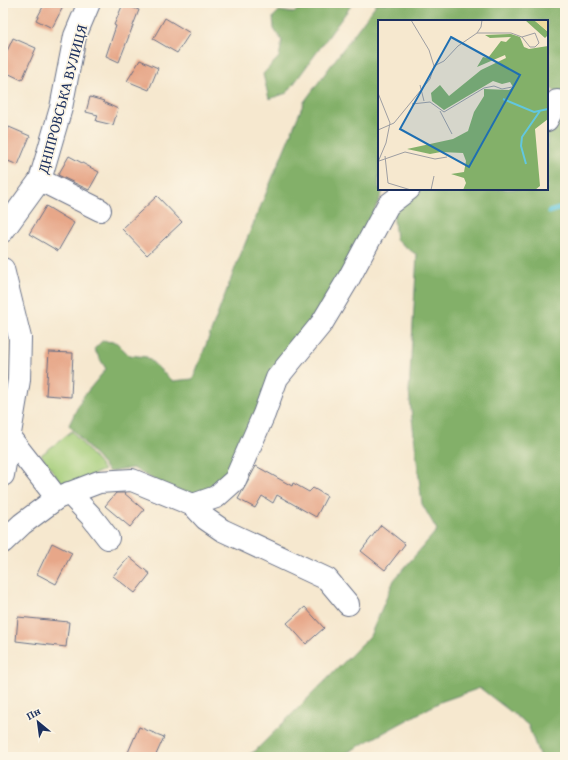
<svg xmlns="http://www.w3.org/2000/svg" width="568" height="760" font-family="'Gentium Book Plus',serif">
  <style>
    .green { fill: #a4cd79; stroke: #607e6c }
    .forest { fill: #83b069; stroke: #4f7064 }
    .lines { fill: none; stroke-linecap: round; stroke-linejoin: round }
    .stream { stroke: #62c7df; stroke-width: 5 }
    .building { fill: #e7a789 }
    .minor-casing { stroke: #687086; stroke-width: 24 }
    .minor { stroke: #fff; stroke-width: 22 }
    .labels { text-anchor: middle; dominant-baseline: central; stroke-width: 3.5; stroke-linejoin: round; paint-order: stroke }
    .street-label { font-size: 15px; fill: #1b2f5e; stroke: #fcf5e5 }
    .inset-river { fill: none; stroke: #62c7df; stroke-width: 2 }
    .inset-road { fill: none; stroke: #9e9ea2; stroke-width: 1 }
    .view { fill: #1f6fb2; fill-opacity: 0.15; stroke: #1f6fb2; stroke-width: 2 }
    .inset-edge { fill: none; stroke: #1b2f5e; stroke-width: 2 }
  </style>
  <rect width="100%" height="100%" fill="#fcf5e5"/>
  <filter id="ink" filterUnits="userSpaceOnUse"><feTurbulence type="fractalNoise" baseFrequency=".025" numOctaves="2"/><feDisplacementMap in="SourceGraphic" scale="8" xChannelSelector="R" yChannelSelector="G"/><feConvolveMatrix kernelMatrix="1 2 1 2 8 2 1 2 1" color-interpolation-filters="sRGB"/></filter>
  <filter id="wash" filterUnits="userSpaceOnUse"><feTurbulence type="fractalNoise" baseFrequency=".012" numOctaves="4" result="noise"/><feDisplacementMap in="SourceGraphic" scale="16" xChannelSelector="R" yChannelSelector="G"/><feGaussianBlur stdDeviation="0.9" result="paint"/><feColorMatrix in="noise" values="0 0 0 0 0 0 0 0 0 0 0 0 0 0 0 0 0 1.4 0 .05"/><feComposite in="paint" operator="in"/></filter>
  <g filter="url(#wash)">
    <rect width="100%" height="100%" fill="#f6e8cf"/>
    <path class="green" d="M72 431 104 470 64 487 41 455Z"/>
    <g class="forest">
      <path d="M304 3H353L287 93 269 99 263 74 279 57 282 41 274 29 273 17 279 11 294 13Z"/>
      <path d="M377 3H565V98L547 86V21H379V189H384L359 245 229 473C225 478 221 484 216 487 192 504 155 481 133 468L109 472 69 425 82 398 106 369 94 349 102 341 116 342 129 355 147 357 172 381 193 379 237 263 304 102Z"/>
      <path d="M565 101V757H540L528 725 480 688 440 702 339 757H245L255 751 370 636 394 580 437 530 422 504 409 392 417 255 396 240 393 210 420 189H547V133L550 132Z"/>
    </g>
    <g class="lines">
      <path class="stream" d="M549 212 565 207"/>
    </g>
    <g id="blocks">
      <g class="building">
        <path d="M45 3H65L52 28 36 20Z"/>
        <path d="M123 4 139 10 119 62 106 56 116 26 114 25Z"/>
        <path d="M165 18 190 33 177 53 153 39Z"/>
        <path d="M13 38 36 48 22 80 3 71V60Z"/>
        <path d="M140 60 158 68 149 90 127 81Z"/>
        <path d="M90 97 104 101 103 102 118 109 113 125 96 121 98 115 86 112Z"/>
        <path d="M9 127 30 136 18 165 3 159V142Z"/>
        <path d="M69 156 99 172 89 190 58 175Z"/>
        <path d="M157 196 182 222 147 255 122 229Z"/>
        <path d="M46 206 74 223 58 251 29 234Z"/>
        <path d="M49 352 73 353 71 397 46 395Z"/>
        <path d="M256 466 292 486 293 483 309 492 313 488 327 496 316 517 277 495 273 503 262 496 255 508 238 499 246 485Z"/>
        <path d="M116 493H124L144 510 130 527 105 506Z"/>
        <path d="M381 525 405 544 385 570 361 551Z"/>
        <path d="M52 543 72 553 56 584 37 574Z"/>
        <path d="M129 557 150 574 135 593 113 576Z"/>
        <path d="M305 607 324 628 306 644 287 623Z"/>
        <path d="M18 617 69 622 66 647 16 641Z"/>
        <path d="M139 727 164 737 155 757H126Z"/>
      </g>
    </g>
  </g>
  <g filter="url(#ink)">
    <use href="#blocks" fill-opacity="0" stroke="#687086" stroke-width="1"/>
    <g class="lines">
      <defs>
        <g id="minor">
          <path d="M547 120 557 101"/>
          <path d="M40 180 100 210"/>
          <path d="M3 231 40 180 61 108 75 36 89 3"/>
          <path d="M3 269 20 338 19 380 3 475"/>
          <path d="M3 432 10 438 57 498"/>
          <path d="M69 493 91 516 108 538"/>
          <path d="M193 505 206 519 222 530 327 579 348 604"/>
          <path d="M3 542 22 524 57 498 99 482 132 480 193 505 216 497 235 480 264 414 277 378 322 323 349 278 388 205 409 189"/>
        </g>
      </defs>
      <use href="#minor" class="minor-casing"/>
      <use href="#minor" class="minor"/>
    </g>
  </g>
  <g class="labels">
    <g class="street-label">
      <text transform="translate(62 99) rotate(-75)">ДНІПРОВСЬКА ВУЛИЦЯ</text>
    </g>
  </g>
  <g transform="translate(378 20)">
    <rect width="170" height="170" fill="#f6e8cf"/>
    <path d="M147 0H156L169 11 170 15 167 18ZM133 14 142 17 146 27 151 29 170 26V99L157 109 162 166 157 170H85L88 163 86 158 73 154 86 152 88 141 85 133 63 132 52 134 29 129 75 119 90 111 96 92 106 76V69L131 70 135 67 132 62 124 64 115 61 66 90 54 81 53 73 62 65 71 76 103 50 128 38 127 35 99 47 105 37 110 38 123 21 128 22 133 17 112 18 107 15Z" fill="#83b069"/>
    <path d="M156 0H170V14L169 11Z" fill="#eeda9e"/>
    <path class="inset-river" d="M125 79 156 92 170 89M148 144 143 126 144 117 162 91"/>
    <path class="inset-road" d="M99 13 103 7 104 0M56 46 66 41 80 26 99 13H133L144 17 152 27H157L161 23 157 13 144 17M42 65 46 81M0 73 12 103 8 123 0 142M34 84 52 82 66 92 106 68 116 66 124 69 134 67M62 91 74 114M0 110 16 103 52 59 56 46 51 30 33 0M7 136 10 163 33 170M1 141 27 132 57 139 69 137M53 170 56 156"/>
    <path class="view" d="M73 17 142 55 91 147 22 109Z"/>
    <rect width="170" height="170" class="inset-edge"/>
  </g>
  <rect width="568" height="760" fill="none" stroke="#fcf5e5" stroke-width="16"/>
  <g transform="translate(38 722) rotate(331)" stroke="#fcf5e5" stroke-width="3" paint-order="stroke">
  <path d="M0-3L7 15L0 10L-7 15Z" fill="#1b2f5e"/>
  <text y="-6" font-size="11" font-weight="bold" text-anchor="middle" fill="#1b2f5e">Пн</text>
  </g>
</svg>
